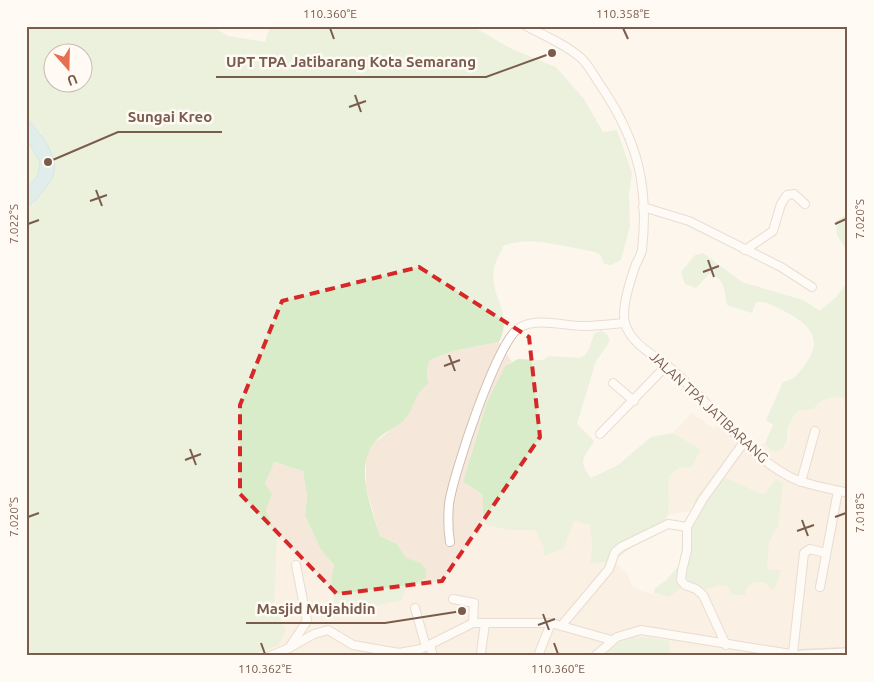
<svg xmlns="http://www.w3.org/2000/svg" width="874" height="682" font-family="Ubuntu,sans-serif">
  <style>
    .residential { fill: #f5e8da }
    .green { fill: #d8ecc9; fill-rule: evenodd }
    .water { fill: #bfe3e8; stroke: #a5d3da }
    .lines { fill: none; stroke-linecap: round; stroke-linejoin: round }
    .street-casing { stroke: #d1beb0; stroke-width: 10 }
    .secondary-casing { stroke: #d6c0b0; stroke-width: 14 }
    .street { stroke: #fff; stroke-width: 8 }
    .secondary { stroke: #fff; stroke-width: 11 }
    .marked { fill: none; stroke: #d62828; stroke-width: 4; stroke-dasharray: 10 6; stroke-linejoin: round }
    .ticks { fill: none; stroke: #7a5c4d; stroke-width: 2 }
    .labels { text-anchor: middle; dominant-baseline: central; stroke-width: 5; stroke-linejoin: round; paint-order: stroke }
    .street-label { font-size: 14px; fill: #7a5c4d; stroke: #fffaf3 }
    .leader { fill: none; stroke: #7a5c4d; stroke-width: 2 }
    .callout-dot { fill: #7a5c4d; stroke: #fffaf3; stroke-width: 2 }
    .callout-label { font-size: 15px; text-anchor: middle; font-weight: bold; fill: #7a5c4d; stroke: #fffaf3; stroke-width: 5; stroke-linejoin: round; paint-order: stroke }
    .neatline { fill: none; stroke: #7a5c4d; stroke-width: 2 }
    .ticks-label { font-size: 12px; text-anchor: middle; fill: #7a5c4d }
  </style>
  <rect width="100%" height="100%" fill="#fdf6ec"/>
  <path class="residential" d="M499 342 512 362 508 364 487 402 463 482 482 494 484 502 482 518 513 530H535L543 546 544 556 564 548 574 521 590 524 592 545 590 563 614 562 627 573 632 586 641 591 669 597 682 587 702 590 722 585 747 588 754 582 766 583 781 571 767 569 769 543 778 526 779 509 776 479 764 495 724 477 691 505V511L668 515 667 488 670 475 679 468 687 467 700 450 673 433 691 413 714 428 720 425 750 449 765 443 769 449 785 447 789 440V424L798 411 814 409 818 403 824 398 843 397 848 412V656H670L669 641 614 645 604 656H250L279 645 286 630 274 608 277 538 266 509 265 485 273 462 303 471 307 497 305 516 321 550 334 565 331 579 349 604 376 606 426 578 406 559 397 544 380 536 366 488V456L374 443 405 419 420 389 428 384 427 369 430 360 453 351Z"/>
  <g class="green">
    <path d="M26 26H212L228 36 265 42 270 26H466L479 30 510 48 556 67 584 99 603 132 617 130 632 173 629 195 630 226 621 260 611 265 604 264 600 254 591 251C564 247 529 235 503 246 501 253 495 261 494 269 489 296 514 314 499 342L453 351 430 360 427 369 428 384C414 393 415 408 405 419 396 429 382 432 374 443 354 469 372 509 380 536L397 544 406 558 421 563 426 570V578L406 589 402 600 376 606 349 604 335 607 331 579 334 565 321 550 305 516 307 497 303 471 274 462 265 484 272 494 266 509 277 538 274 608 286 630 279 645 250 656H26V208L33 205 50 181 41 133 26 118ZM52 52H82V82H52Z"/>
    <path d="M26 138 40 162 38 175 26 190Z"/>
    <path d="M843 216H848V252L837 235 836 221Z"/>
    <path d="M703 253 742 282 803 300 820 311 837 296 848 281V412L843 397C830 398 820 397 814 409L798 411C795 415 790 421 789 425 785 441 793 442 776 452L769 449 765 443 773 425 766 420 783 382C795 379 797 375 804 366 826 338 808 323 782 310 772 305 766 301 756 302L752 313 727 305C725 292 724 276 709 274L696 288 685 284 681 272 695 255Z"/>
    <path d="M601 330 607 334 610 341 596 361 577 424 594 441C584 459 577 459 591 478L618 465 651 437 673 433 701 450 691 467 679 468 670 475C666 489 671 500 668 514 665 530 626 548 614 562L590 563 592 545 590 525 574 521 564 548 544 556 543 546 535 530H513L488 526C479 517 485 505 482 494L463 482 487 402 505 366 518 359 543 360 549 356 579 358 584 356 589 349 594 334Z"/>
    <path d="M724 477 764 495 776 479 783 483 778 526 769 543 767 569 781 570 776 586 771 590 766 583 754 582 747 588 745 595H732L727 586 722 585 702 590 682 587 669 597 654 593V589L666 580 690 554C692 514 682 496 724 477Z"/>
    <path d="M645 637 669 641 670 656H604C617 641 626 638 645 637Z"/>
  </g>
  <path class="water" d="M26 118C39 131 57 152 54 172 53 179 47 186 42 192 37 199 34 204 26 208V190L38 175 40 162 26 138Z"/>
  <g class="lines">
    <defs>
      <g id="street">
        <path d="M526 26C545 36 565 44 581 58 590 66 596 80 603 89 638 142 649 187 642 250 641 255 638 260 636 264 631 278 621 309 625 323 631 346 660 358 676 373 714 407 743 452 790 477 808 486 829 488 848 493"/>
        <path d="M643 207 689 221 781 267 812 287"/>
        <path d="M745 250 773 231 781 204 787 195 794 194 805 204"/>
        <path d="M613 383 634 401"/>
        <path d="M600 434 667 365"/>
        <path d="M801 482 815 431"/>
        <path d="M450 542C448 530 448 516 449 504 453 475 497 341 519 328 536 317 564 326 583 326 597 326 611 324 625 323"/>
        <path d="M820 587 838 491"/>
        <path d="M453 599 474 603 473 623"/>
        <path d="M415 608 426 647"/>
        <path d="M562 625 609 569 615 552 621 547 668 524 687 527"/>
        <path d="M430 645 433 656"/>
        <path d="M726 645 703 595 696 589 685 585 681 580 682 571 687 550V527L703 499 744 442"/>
        <path d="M289 648 314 634 328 630 353 645 399 653 421 649 473 623H551L611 640"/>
        <path d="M481 653 485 623"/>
        <path d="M793 653 804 553 810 549 826 553"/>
        <path d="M270 656 289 648 307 621 296 565"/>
        <path d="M538 656 551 623"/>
        <path d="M595 656 617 637 641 630 803 656"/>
      </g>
      <path id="secondary" d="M802 656 848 654"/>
    </defs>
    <use href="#street" class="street-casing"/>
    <use href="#secondary" class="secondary-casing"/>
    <use href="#street" class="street"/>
    <use href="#secondary" class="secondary"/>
  </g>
  <path d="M0 0H874V682H0ZM419 267 529 337 540 437 442 581 337 594 240 494V405L282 301Z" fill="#fdf6ec" fill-opacity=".55" fill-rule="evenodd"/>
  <path class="marked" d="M419 267 529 337 540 437 442 581 337 594 240 494V405L282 301Z"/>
  <path class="ticks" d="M330 28 334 39M623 28 628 39M355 95 361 112M349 107 366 101M96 190 102 206M90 201 107 195M28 224 39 220M835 224 846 219M708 260 714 277M703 272 719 266M449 355 455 371M444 366 460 360M190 449 196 465M185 460 201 454M28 517 39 513M835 517 846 513M802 520 808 536M797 531 814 525M543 614 549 630M538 625 555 619M261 643 265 654M554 643 558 654"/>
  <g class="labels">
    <g class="street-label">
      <text transform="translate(709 407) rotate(43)">JALAN TPA JATIBARANG</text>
    </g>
  </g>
  <path class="leader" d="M552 53L486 77H216M48 162L118 132H222M462 611L385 623H246"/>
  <g class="callout-dot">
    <circle cx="552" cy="53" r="5"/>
    <circle cx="48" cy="162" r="5"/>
    <circle cx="462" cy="611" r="5"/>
  </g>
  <g class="callout-label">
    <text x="351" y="67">UPT TPA Jatibarang Kota Semarang</text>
    <text x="170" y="122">Sungai Kreo</text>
    <text x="316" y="614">Masjid Mujahidin</text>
  </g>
  <rect width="874" height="682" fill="none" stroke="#fffaf3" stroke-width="55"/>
  <g transform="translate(68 68) rotate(160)"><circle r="24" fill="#fffaf3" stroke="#cabbb1"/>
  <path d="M0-4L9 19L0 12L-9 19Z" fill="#e76f51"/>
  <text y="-8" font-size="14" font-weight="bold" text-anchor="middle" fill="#7a5c4d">U</text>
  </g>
  <rect x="28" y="28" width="818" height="626" class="neatline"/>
  <g class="ticks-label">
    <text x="330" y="18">110.360°E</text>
    <text x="623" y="18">110.358°E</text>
    <text transform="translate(860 219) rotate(-90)" y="4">7.020°S</text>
    <text transform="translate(14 224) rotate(-90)" y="4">7.022°S</text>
    <text transform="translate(860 513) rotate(-90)" y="4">7.018°S</text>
    <text transform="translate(14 517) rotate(-90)" y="4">7.020°S</text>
    <text x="265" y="673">110.362°E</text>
    <text x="558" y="673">110.360°E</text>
  </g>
</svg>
